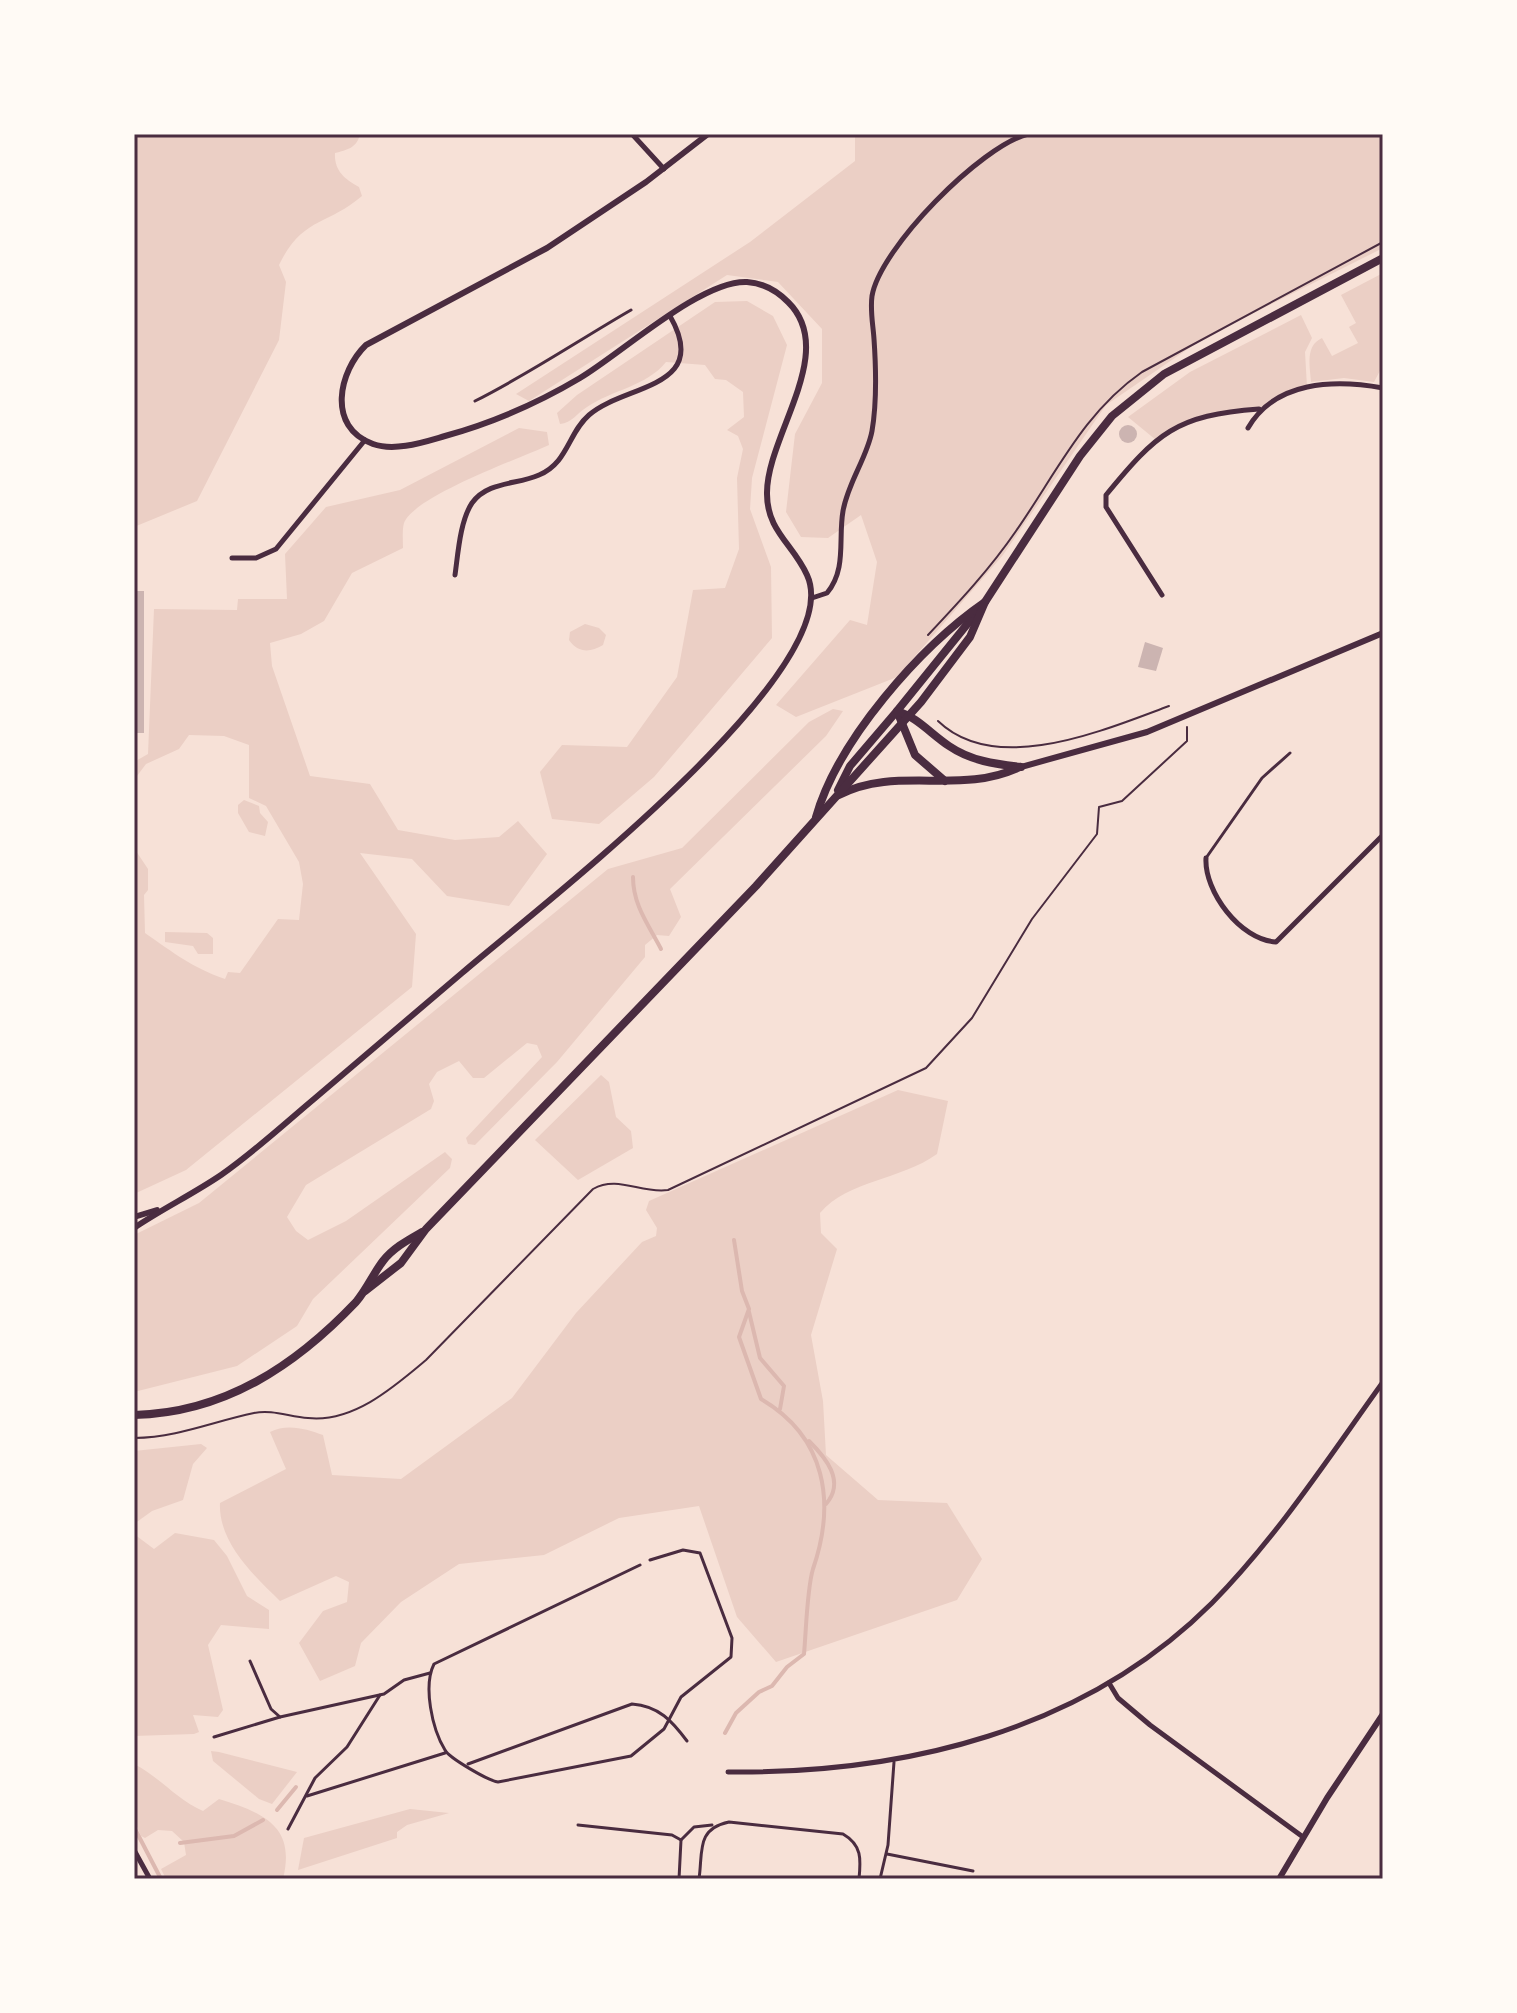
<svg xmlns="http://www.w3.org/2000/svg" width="1517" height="2013" font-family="Roboto,sans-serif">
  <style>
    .green { fill: #ebcfc5 }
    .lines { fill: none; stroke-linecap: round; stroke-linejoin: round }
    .stream { stroke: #dcb8b0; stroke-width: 4 }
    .building { fill: #ccb4b1 }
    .path { stroke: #4a2c40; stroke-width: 2 }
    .service { stroke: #4a2c40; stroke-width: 3 }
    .minor { stroke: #4a2c40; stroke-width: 5 }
    .tertiary { stroke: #4a2c40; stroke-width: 6 }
    .trunk { stroke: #4a2c40; stroke-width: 8 }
    .neatline { fill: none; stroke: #4a2c40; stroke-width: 3 }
  </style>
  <rect width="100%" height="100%" fill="#f7e1d7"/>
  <g class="green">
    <path d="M134 134H360C357 148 347 150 335 153 334 170 344 179 359 187L362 196C327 226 302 217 279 265L286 282 279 340 197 501 134 527Z"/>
    <path d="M855 134H1383V248L1204 338 1106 405 1003 555 897 677 796 717 776 705 850 620 867 625 877 562 861 515 828 538 801 537 786 512 795 434 822 383V329L778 282 727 275 529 401 516 394 750 242 855 161Z"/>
    <path d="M1383 273V365L1374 382 1344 378 1311 382C1310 365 1305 346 1322 338L1332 356 1358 343 1349 327 1356 323 1341 295Z"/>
    <path d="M747 301 773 316 787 345 752 478 750 509 771 567 772 638 654 777 599 824 552 819 540 772 562 745 627 747 677 677 693 590 725 588 739 549 737 478 743 449 738 436 727 430 744 417 743 392 726 380 715 379 705 365 666 362C647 386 612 390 587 407 577 413 572 423 560 424L557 413 577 395 715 302Z"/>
    <path d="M1301 315 1312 338 1305 352 1307 387 1274 398 1259 409 1192 419 1170 428 1156 440 1128 417 1190 372Z"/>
    <path d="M519 428 547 432 549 445C521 458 414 496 404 523 402 530 403 541 403 548L352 573 324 621 301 634 270 643 272 666 310 776 370 784 398 830 455 840 499 837 518 821 547 854 509 906 447 896 412 859 360 853 416 934 412 987 186 1170 134 1194V848L148 869V890L144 895 145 933C174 953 191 967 225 979L228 972 240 973 278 919 299 920 303 884 299 862 266 806 249 798V745L224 736 189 735 179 749 146 764 134 780V762L148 754 154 609 237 610 238 599H287L285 554 326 507 400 490Z"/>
    <path d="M585 624 599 628 606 635 603 645C590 653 578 653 569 640L570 632Z"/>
    <path d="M833 709 843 711 826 736 670 889 681 917 669 936 657 935 645 945V957L557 1062 475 1145 468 1144 466 1138 542 1057 537 1045 527 1043 484 1078H473L459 1061 437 1072 429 1084 434 1101 431 1109 306 1185 287 1217 296 1231 308 1240 346 1221 445 1152 452 1159 450 1168 313 1299 297 1326 237 1366 134 1392V1235L199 1203 608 869 682 848 809 722Z"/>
    <path d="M244 800 259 806 260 813 268 822 265 836 249 832 238 813V805Z"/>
    <path d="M165 932 207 933 213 938V954H198L193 946 165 942Z"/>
    <path d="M601 1075 609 1082 616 1117 631 1131 633 1148 578 1180 535 1140Z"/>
    <path d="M898 1090 948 1101 937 1154C901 1180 848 1180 820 1213L821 1233 837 1249 811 1335 823 1401 826 1455 878 1500 947 1503 982 1559 957 1600 776 1662 737 1617 699 1506 619 1518 544 1555 459 1564 401 1602 361 1643 355 1666 320 1681 299 1643 323 1611 347 1602 349 1582 336 1576 280 1601C254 1576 218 1542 220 1503L286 1469 270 1432C287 1423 307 1429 323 1435L332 1475 401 1479 512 1398 576 1313 642 1242 656 1236 657 1228 646 1210 649 1201Z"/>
    <path d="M201 1444 207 1448 193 1464 183 1500 152 1511 134 1524V1451Z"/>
    <path d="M175 1533 214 1540 227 1556 247 1596 269 1610V1629L221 1625 208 1645 223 1710 218 1717 193 1715 199 1732 194 1734 134 1736V1534L154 1549Z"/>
    <path d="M211 1751 219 1752 297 1772 272 1804 259 1799 213 1761Z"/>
    <path d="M134 1764C160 1777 177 1800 203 1811L219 1799C264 1813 296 1826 283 1879H166L161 1869 186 1855 184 1842 172 1831 158 1830 145 1838 141 1836 134 1820Z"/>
    <path d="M410 1809 449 1813 407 1825 397 1832V1838L298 1870 304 1838Z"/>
  </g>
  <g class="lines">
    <g class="stream">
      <path d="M633 877C633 905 648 924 661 949"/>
      <path d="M749 1312 760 1358 784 1386 780 1409"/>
      <path d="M809 1441C825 1457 846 1481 826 1504"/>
      <path d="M725 1733 736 1713 759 1692 772 1686 787 1667 804 1654C806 1633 807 1588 813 1569 836 1502 826 1437 761 1399L739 1337 749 1309 742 1291 734 1240"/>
      <path d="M277 1810 296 1787"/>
      <path d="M134 1827 161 1879"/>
      <path d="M180 1843 234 1836 263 1820"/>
    </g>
  </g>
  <g class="building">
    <circle cx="1128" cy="434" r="9"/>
    <rect x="134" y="591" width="10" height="142"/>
    <path d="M1145 642 1163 648 1156 671 1138 667Z"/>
  </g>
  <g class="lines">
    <g class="path">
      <path d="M928 635C959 602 990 569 1016 531 1056 474 1083 413 1142 372L1383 242"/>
      <path d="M938 721C996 777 1104 730 1169 706"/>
      <path d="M134 1438C179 1437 211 1422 254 1413 272 1409 290 1417 308 1418 353 1423 394 1387 426 1360L593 1189C618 1175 641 1194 668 1190L926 1068 972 1018 1032 919 1097 834 1099 807 1122 801 1187 741V727"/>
    </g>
    <g class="service">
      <path d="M475 401C529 374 579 340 631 310"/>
      <path d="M1206 858 1262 778 1290 753"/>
      <path d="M640 1565 434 1664C423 1686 432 1729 445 1750 449 1758 489 1781 498 1782L631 1756 664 1729 681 1697 731 1657 732 1638 700 1553 683 1550 650 1560"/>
      <path d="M250 1661 271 1709 280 1717"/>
      <path d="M214 1737 280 1717 384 1694 404 1680 430 1673"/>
      <path d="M468 1764 632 1704C659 1706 672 1721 687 1741"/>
      <path d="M307 1796 445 1753"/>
      <path d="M578 1825 672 1835 681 1840"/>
      <path d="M288 1829 315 1778 347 1747 380 1695"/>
      <path d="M887 1854 973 1871"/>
      <path d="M679 1879 681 1840 694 1827 712 1825"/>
      <path d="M699 1879C703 1851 696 1829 729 1822L843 1834C862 1845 861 1859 859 1879"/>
      <path d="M880 1879 888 1845 894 1762"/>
    </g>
    <g class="minor">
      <path d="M632 134 664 169"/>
      <path d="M1248 428C1275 381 1334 379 1383 388"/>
      <path d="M232 558H256L276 549 365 440"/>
      <path d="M455 575C458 554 460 521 472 503 488 481 517 485 539 475 568 463 568 433 589 415 624 384 712 389 670 316"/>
      <path d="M1162 595 1106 507V495C1157 433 1176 415 1259 409"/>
      <path d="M812 598 827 593C847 569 838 539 843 511 848 482 867 458 872 431 877 402 876 368 874 339 873 324 870 311 872 296 880 248 981 146 1028 134"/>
      <path d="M1206 858C1204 891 1240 940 1276 942L1383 835"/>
      <path d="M1109 1683 1118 1698 1150 1725 1303 1837"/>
      <path d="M728 1772C904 1774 1084 1731 1212 1603 1277 1537 1329 1457 1383 1382"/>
      <path d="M134 1850 150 1879"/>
    </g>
    <g class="tertiary">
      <path d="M1021 767 1147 732 1383 633"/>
      <path d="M134 1217 157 1210"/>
      <path d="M134 1228C162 1209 193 1194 221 1175 254 1152 283 1125 314 1099 363 1057 413 1015 462 973 530 914 851 670 807 575 793 544 767 531 767 494 766 436 839 352 788 302 777 291 762 283 747 282 701 280 622 353 580 378 538 403 492 423 445 436 424 442 395 452 373 444 326 427 339 371 366 345L547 248 646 182 708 134"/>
      <path d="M1279 1879 1327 1798 1383 1714"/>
    </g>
    <g class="trunk">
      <path d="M945 781 915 755 897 711 977 612"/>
      <path d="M838 790 850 766 897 711C917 717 931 734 949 746 971 761 995 764 1021 767"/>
      <path d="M839 795C897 765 960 796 1020 767"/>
      <path d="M816 817C838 740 920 647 985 602"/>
      <path d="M365 1291 401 1263 426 1229 756 886 921 702 970 637 985 602 1080 456 1112 416 1164 374 1383 258"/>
      <path d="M134 1415C225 1413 296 1365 356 1302 367 1289 373 1274 383 1261 393 1248 408 1240 422 1232"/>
    </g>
  </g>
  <rect width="1517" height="2013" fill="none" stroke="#fffaf5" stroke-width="272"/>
  <rect x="136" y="136" width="1245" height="1741" class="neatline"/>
</svg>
